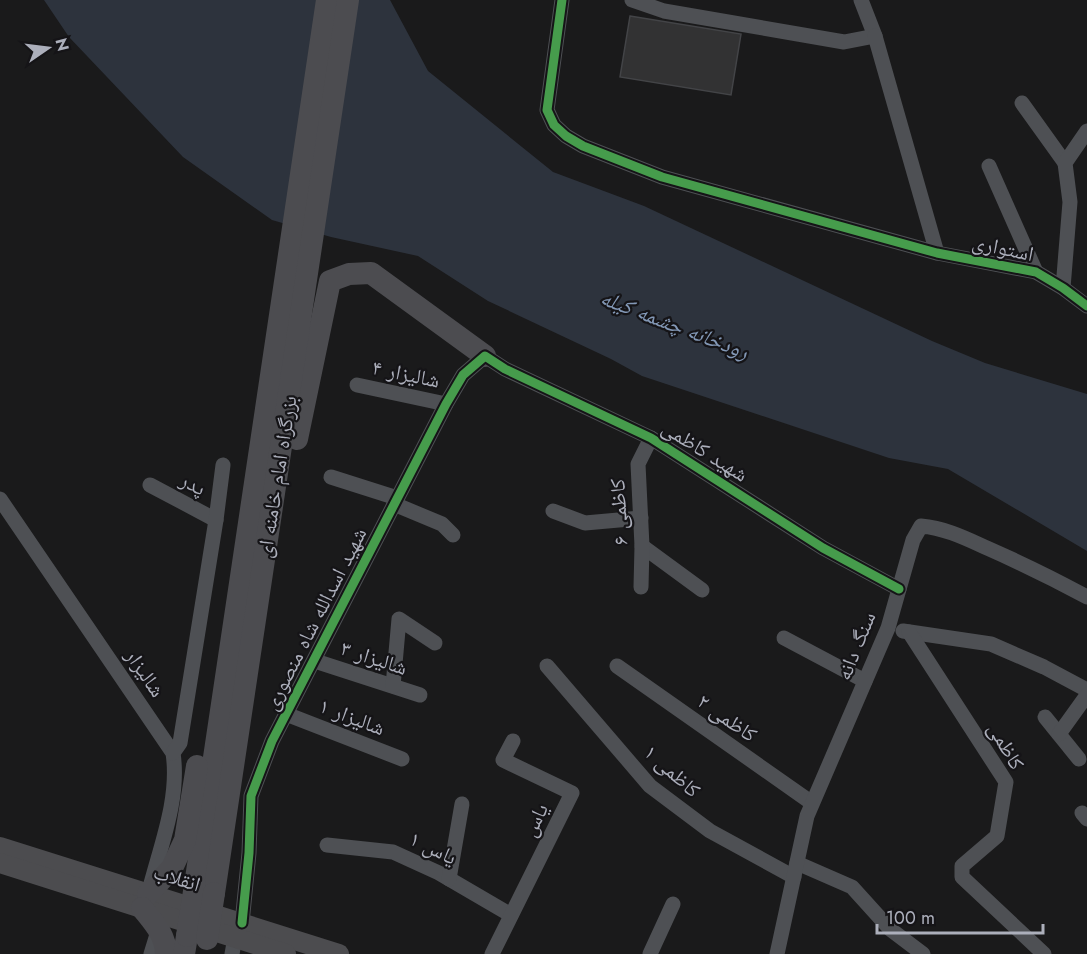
<svg xmlns="http://www.w3.org/2000/svg" width="1087" height="954" font-family="Jost,'Noto Naskh Arabic',sans-serif">
  <style>
    .water { fill: #2d333d }
    .building { fill: #323233; stroke: #434447; stroke-width: 1.5 }
    .lines { fill: none; stroke-linecap: round; stroke-linejoin: round }
    .minor { stroke: #4e5054; stroke-width: 15 }
    .major { stroke: #4c4c4f; stroke-width: 20 }
    .highway { stroke: #4c4c50; stroke-width: 22 }
    .highway-bridge { stroke: #4c4c50; stroke-width: 22 }
    .cycleway-casing { stroke: #151417; stroke-width: 13 }
    .cycleway { stroke: #469c4c; stroke-width: 9 }
    .labels { text-anchor: middle; dominant-baseline: central; stroke-width: 4.5; stroke-linejoin: round; paint-order: stroke }
    .street-label { font-size: 21px; fill: #acafbb; stroke: #151417 }
    .water-label { font-size: 22px; font-style: italic; fill: #8398b6; stroke: #151417 }
  </style>
  <rect width="100%" height="100%" fill="#1a1a1b"/>
  <path class="water" d="M44 0H390L428 71 553 172 644 206 932 341 985 363 1087 394V551L948 469 889 458 642 376 611 359 488 301 418 256 331 237 272 220 183 157 69 37Z"/>
  <path class="building" d="M630 16 741 34 731 95 620 77Z"/>
  <g class="lines">
    <g class="minor">
      <path d="M562 0 547 110 554 125 566 136 583 146 662 177 937 253 1036 272 1063 288 1087 306"/>
      <path d="M632 0 664 11 844 42 875 36 861 0"/>
      <path d="M875 36 937 253"/>
      <path d="M1022 103 1065 163"/>
      <path d="M989 166 1036 272"/>
      <path d="M1063 288 1070 202 1065 163 1087 131"/>
      <path d="M357 385 446 404"/>
      <path d="M331 477 397 498"/>
      <path d="M150 485 216 520"/>
      <path d="M0 499 173 753C180 799 160 847 149 891"/>
      <path d="M394 504 442 524 453 535"/>
      <path d="M553 511 585 523 641 518"/>
      <path d="M642 546 702 590"/>
      <path d="M641 587 642 546 638 464 651 438"/>
      <path d="M903 631 991 644 1044 667 1087 690"/>
      <path d="M909 632 1006 782 997 836 962 866V877L1044 954"/>
      <path d="M784 638 865 681"/>
      <path d="M315 661 420 695"/>
      <path d="M547 666 650 786 710 831 794 877"/>
      <path d="M617 666 812 803"/>
      <path d="M393 686 399 619 435 643"/>
      <path d="M286 714 402 759"/>
      <path d="M1045 717 1079 759"/>
      <path d="M1059 734 1087 695"/>
      <path d="M173 753 180 743 216 520 223 465"/>
      <path d="M1082 813 1087 819"/>
      <path d="M327 845 393 852 439 873 511 915"/>
      <path d="M797 863 852 887 890 929 923 954"/>
      <path d="M449 879 462 804"/>
      <path d="M242 923 249 853 251 796 272 741 446 404 463 375 485 356 505 369 651 438 823 548 899 589"/>
      <path d="M151 954 159 928"/>
      <path d="M232 954 235 938"/>
      <path d="M492 954 572 793 503 760 513 741"/>
      <path d="M650 954 673 904"/>
      <path d="M777 954 807 816 888 628 913 540 921 526C945 528 965 538 987 548 1021 563 1054 579 1087 597"/>
    </g>
    <g class="major">
      <path d="M0 847 339 954"/>
      <path d="M0 863 286 954"/>
    </g>
    <g class="highway">
      <path d="M297 439 330 281 349 274 371 273 485 356"/>
      <path d="M195 885 327 0"/>
      <path d="M214 893 348 0"/>
      <path d="M148 894 172 868 185 840 197 766"/>
      <path d="M142 908C153 922 166 935 166 954"/>
      <path d="M184 954 187 936"/>
    </g>
    <g class="highway-bridge">
      <path d="M187 936 195 885"/>
      <path d="M207 939 214 893"/>
    </g>
    <defs>
      <g id="cycleway">
        <path d="M562 0 547 110 554 125 566 136 583 146 662 177 937 253 1036 272 1063 288 1087 306"/>
        <path d="M242 923 249 853 251 796 272 741 446 404 463 375 485 356 505 369 651 438 823 548 899 589"/>
      </g>
    </defs>
    <use href="#cycleway" class="cycleway-casing"/>
    <use href="#cycleway" class="cycleway"/>
  </g>
  <g class="labels">
    <g class="street-label">
      <text transform="translate(1003 248) rotate(12)">استواری</text>
      <text transform="translate(406 374) rotate(12)">شالیزار ۴</text>
      <text transform="translate(705 451) rotate(32)">شهید کاظمی</text>
      <text transform="translate(277 477) rotate(-81)">بزرگراه امام خامنه ای</text>
      <text transform="translate(193 484) rotate(28)">پدر</text>
      <text transform="translate(619 512) rotate(-93)">کاظمی ۶</text>
      <text transform="translate(315 619) rotate(-63)">شهید اسدالله شاه منصوری</text>
      <text transform="translate(856 646) rotate(-68)">سنگ دانه</text>
      <text transform="translate(374 658) rotate(18)">شالیزار ۳</text>
      <text transform="translate(145 673) rotate(56)">شالیزار</text>
      <text transform="translate(352 717) rotate(21)">شالیزار ۱</text>
      <text transform="translate(727 718) rotate(35)">کاظمی ۲</text>
      <text transform="translate(1006 746) rotate(60)">کاظمی</text>
      <text transform="translate(672 771) rotate(42)">کاظمی ۱</text>
      <text transform="translate(535 820) rotate(-64)">یاس</text>
      <text transform="translate(433 848) rotate(26)">یاس ۱</text>
      <text transform="translate(177 878) rotate(17)">انقلاب</text>
    </g>
    <g class="water-label">
      <text transform="translate(675 324) rotate(21)">رودخانه چشمه کیله</text>
    </g>
  </g>
  <g transform="translate(48 48) rotate(76)" stroke="#151417" stroke-width="4.5" paint-order="stroke">
  <path d="M0-4.5L10 22L0 15L-10 22Z" fill="#acafbb"/>
  <text y="-9" font-size="16" font-weight="bold" text-anchor="middle" fill="#acafbb">N</text>
  </g>
  <path d="M877 924v9h166v-9" fill="none" stroke="#acafbb" stroke-width="3"/>
  <text x="886" y="924" font-size="18" fill="#acafbb" stroke="#151417" stroke-width="4.5" paint-order="stroke">100 m</text>
</svg>
